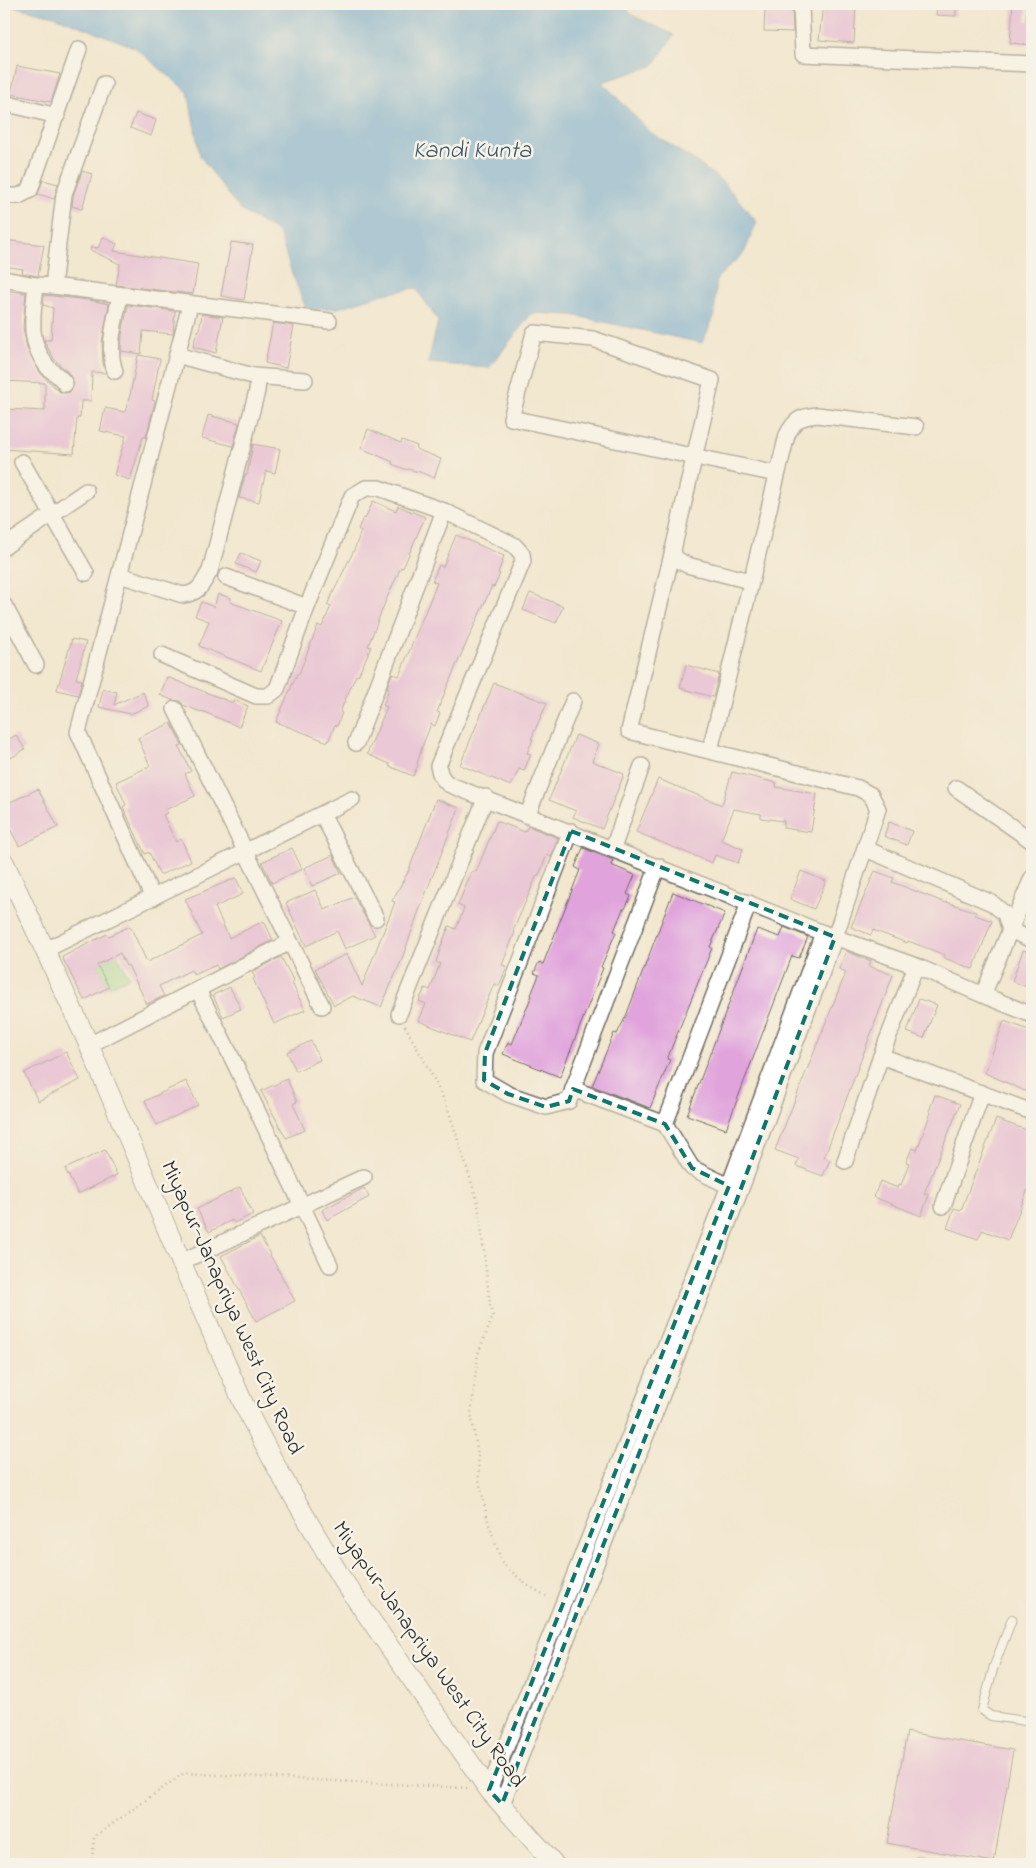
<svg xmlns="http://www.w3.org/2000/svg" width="1036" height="1868" font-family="'Indie Flower',sans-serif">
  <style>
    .green { fill: #9ad98f; stroke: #62825d }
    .water { fill: #5da2d2; stroke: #44667e }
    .building { fill: #e0a3dc }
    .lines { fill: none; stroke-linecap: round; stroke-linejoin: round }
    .service-casing { stroke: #716d64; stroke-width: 10 }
    .minor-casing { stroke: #716d64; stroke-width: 18 }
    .tertiary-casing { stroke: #716d64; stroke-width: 21 }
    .path { stroke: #716d64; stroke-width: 2.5; stroke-dasharray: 1 4; stroke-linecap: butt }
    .service { stroke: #fff; stroke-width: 8 }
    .minor { stroke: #fff; stroke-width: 15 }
    .tertiary { stroke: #fff; stroke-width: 19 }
    .marked { fill: none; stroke: #0f766e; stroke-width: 4; stroke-dasharray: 10 6; stroke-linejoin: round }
    .labels { text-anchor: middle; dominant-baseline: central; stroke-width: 5; stroke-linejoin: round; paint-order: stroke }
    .street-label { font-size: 22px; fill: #2b2b2b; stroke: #f7f3e8 }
    .water-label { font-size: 24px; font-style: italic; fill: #3c5565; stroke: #f7f3e8 }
  </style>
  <rect width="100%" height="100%" fill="#f7f3e8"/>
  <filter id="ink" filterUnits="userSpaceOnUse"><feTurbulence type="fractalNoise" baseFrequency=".02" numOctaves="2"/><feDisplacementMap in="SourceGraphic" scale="10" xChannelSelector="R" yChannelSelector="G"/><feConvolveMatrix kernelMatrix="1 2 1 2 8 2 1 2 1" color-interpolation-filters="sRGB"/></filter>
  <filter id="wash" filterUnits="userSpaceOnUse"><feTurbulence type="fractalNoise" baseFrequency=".0096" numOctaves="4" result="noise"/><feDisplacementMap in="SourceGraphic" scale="20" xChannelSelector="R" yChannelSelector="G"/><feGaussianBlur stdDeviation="1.12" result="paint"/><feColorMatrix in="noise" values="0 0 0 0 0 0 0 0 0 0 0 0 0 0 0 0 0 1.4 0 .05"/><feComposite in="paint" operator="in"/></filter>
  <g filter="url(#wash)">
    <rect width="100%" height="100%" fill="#f2e7cf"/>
    <g class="green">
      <path d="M117 954 129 977 109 987 97 965Z"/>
      <path d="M922 1854 971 1864H919Z"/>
    </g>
    <path class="water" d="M4 4H623L632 15 674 35 653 66 602 82 650 132 694 160 724 183 757 222 744 253 717 278 714 317 702 343 571 315 532 313 489 368 428 363 438 321 416 288 384 294 338 308 306 309 290 268 279 233 240 210 200 156 188 92 134 47 54 16Z"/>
    <g id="blocks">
      <g class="building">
        <path d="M823 4H856L854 43 819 40Z"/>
        <path d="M937 4H956V16L936 15Z"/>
        <path d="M1013 4H1027L1026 21H1032V45L1010 43Z"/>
        <path d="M765 9 792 10 793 32 764 31Z"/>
        <path d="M17 66 60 74 51 102 11 94Z"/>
        <path d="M136 113 156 120 151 136 130 128Z"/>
        <path d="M82 171 92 174 82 209 72 206 73 196Z"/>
        <path d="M43 180 58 184 54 199 38 194Z"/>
        <path d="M103 237 117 244 114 251 198 264 193 294 116 285 120 264 90 250 91 247 98 248Z"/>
        <path d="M4 240 44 245 38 276 22 273 23 269 4 266Z"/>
        <path d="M231 242 253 245 244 300 221 296Z"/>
        <path d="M4 290 26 293 23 327 27 349 41 374 60 392 65 393 70 392 74 383 68 372 54 359 45 343 44 340H51L53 308 43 305 44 295 89 300 109 304 102 342 103 363 106 373 92 372 91 401H81L80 418H77L76 429 74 454 4 449V409L45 411V383L4 381Z"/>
        <path d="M128 305 175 311 173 334 143 331 141 354 121 351 122 334Z"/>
        <path d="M202 314 223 317 216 353 193 347 197 331H199Z"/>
        <path d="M273 323 294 326 286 368 265 363Z"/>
        <path d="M138 355 160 359 152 400 155 401 146 437H143L130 480 114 475 126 436 100 431 105 408 125 412 130 395Z"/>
        <path d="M208 415 239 423 233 446 202 438Z"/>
        <path d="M368 429 401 443 402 440 417 446 416 449 441 459 434 478 420 472 408 469 407 470 392 464 393 462 361 448Z"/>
        <path d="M253 444 280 449 275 473 266 471 259 502 239 498 245 475H247Z"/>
        <path d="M373 501 396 511 398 506 425 517 403 568 401 567 386 600 368 646 371 647 358 676 356 675 340 712 342 713 337 726 335 725 328 742 276 722 297 674H299L318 625 322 627 331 606 327 605 355 548 361 531 358 529 363 518 365 519Z"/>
        <path d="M456 535 504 556 498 573 500 574 494 587 492 586 452 675 437 712 440 713 435 726 431 724 422 747 417 764 418 765 413 776 389 766 390 764 367 754 387 707 383 705 389 689 387 688 392 674 399 676 437 583 432 581 439 565 443 567Z"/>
        <path d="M241 553 261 561 256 572 236 564Z"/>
        <path d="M530 593 563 606 556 623 523 610Z"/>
        <path d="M218 594 231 598 230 602 282 621 261 671 199 646 209 621 195 616 201 602 214 607Z"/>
        <path d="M72 639 86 642 76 679 82 680 78 695 57 690Z"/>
        <path d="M686 665 719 674 713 697 680 688Z"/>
        <path d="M167 677 233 703 234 700 248 706 239 727 202 711 201 712 183 705 180 701 172 700 160 695Z"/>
        <path d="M494 683 547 703 531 739H533L527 753 531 754 524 771 519 769 511 786 460 765Z"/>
        <path d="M103 689 117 692 114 705 143 692 149 706 130 714 99 707Z"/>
        <path d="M171 723 182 745 179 747 191 771 185 774 195 796 165 810 167 813 163 815 176 842 181 839 191 861 160 875 149 852 145 854 123 807 126 805 116 782 150 766 138 738Z"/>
        <path d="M16 735 25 749 11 758 4 746V742Z"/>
        <path d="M576 735 599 744 592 761 624 774 602 829 573 817 576 811 549 800Z"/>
        <path d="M732 772 777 783 776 787 817 794 811 832 783 828 784 821 761 818V814L734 809 721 840 743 849 738 863 715 855 712 863 636 832 658 779 722 805Z"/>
        <path d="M38 789 58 827 19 846 4 817V805Z"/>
        <path d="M436 799 459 808 417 916 402 959 381 1007 353 996 334 1005 315 969 347 954 362 986 395 902 392 901 408 872Z"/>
        <path d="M497 821 525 832 528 826 558 838 551 857 547 855 539 875H537L513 931 515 932 502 965 507 967 499 986 494 984 470 1042 419 1021 426 1004 419 1001 425 988 430 990 440 964 436 962 443 941 449 926 456 929 464 908 458 905 472 871 476 872Z"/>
        <path d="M889 822 912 831 907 845 884 836Z"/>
        <path d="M292 848 302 869 272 883 262 862Z"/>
        <path d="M583 848 613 860 611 865 635 875 627 894 631 896 625 909H623L614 931 616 932 601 967 603 968 560 1077 503 1054 508 1042 512 1044 532 995H531L539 975 534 973 539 962 543 964 573 888 580 870 575 867Z"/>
        <path d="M333 855 341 873 312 886 304 868Z"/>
        <path d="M801 871 826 881 814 909 790 899Z"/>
        <path d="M875 871 894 878 892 882 946 903V902L976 912 975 915 992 921 973 969 944 958 945 955 908 941 907 943 873 930 871 935 851 927Z"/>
        <path d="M236 878 243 894 215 907 229 938 264 921 273 940 218 969 216 965 194 975 191 970 159 986 164 996 147 1004 128 965 126 966 120 953 97 965 109 987 84 1000 62 957 107 934 109 936 130 926 147 962 202 935 185 899Z"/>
        <path d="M315 890 325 910 354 897 375 935 345 949 337 931 306 946 286 903Z"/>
        <path d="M673 892 725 913 710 947 712 948 667 1059 670 1060 650 1108 592 1086 614 1033 617 1034 626 1016Z"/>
        <path d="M784 927 808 937 799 958 792 956 726 1129 687 1115 757 929 780 937Z"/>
        <path d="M1023 950 1032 953V989L1012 981Z"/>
        <path d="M846 951 871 961 869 966 893 975 824 1158 830 1160 823 1176 796 1166 799 1159 775 1150 846 972 839 969Z"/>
        <path d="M281 957 294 982 292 983 305 1010 274 1024 253 979 255 978 252 972Z"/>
        <path d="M230 987 241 1009 223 1017 213 995Z"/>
        <path d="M919 999 937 1005 924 1038 907 1032Z"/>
        <path d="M1004 1021 1032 1031V1094L985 1073Z"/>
        <path d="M311 1041 320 1060 296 1071 287 1052Z"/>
        <path d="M66 1052 80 1080 38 1101 24 1073Z"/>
        <path d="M287 1079 297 1102 293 1104 305 1130 286 1138 261 1091Z"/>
        <path d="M186 1081 198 1105 157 1125 145 1101Z"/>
        <path d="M935 1095 960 1104 924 1194 929 1195 921 1216 874 1197 880 1181 898 1188 899 1184 901 1185 909 1163 906 1162 912 1148 917 1150 931 1112 929 1111Z"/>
        <path d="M996 1119 1032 1132V1179L1008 1240 982 1230 978 1239 947 1228 954 1208 961 1210Z"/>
        <path d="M105 1150 117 1175 78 1194 65 1169Z"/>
        <path d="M240 1187 253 1214 234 1223 232 1220 209 1232 197 1209Z"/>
        <path d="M364 1188 369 1197 327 1220 322 1210Z"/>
        <path d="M260 1236 295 1301 256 1321 221 1256Z"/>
        <path d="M907 1732 1013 1750 994 1862 887 1843Z"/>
      </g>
    </g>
  </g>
  <g filter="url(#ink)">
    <use href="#blocks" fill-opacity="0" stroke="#716d64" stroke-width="1"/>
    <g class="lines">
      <defs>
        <path id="service" d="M1012 1619 994 1666 982 1710 991 1716 1032 1722"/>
        <g id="minor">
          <path d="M801 4 803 54 1032 64"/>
          <path d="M4 103 57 116"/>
          <path d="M4 196H19L30 190 79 49"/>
          <path d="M4 279 36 285 53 286 329 321"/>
          <path d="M36 285C33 315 27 339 46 365 51 372 61 376 65 384"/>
          <path d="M53 286 64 194 104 84"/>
          <path d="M115 371C106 347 116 319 120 295"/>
          <path d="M253 376 305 380"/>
          <path d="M22 462 86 573"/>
          <path d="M4 547 86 491"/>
          <path d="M120 575 183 595C200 593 202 584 210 571L257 391 258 381 253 376 177 355"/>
          <path d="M226 577 307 607"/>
          <path d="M750 581 687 565 675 558 673 550 712 380 593 339 534 333 511 418 777 474"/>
          <path d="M4 605 36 665"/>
          <path d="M162 655 256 696H268L277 689 307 607 352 496 366 488H379L444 511 514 545 522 554 523 561 438 766C440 774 441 778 448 784L823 933 916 966 983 995 1032 1015"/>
          <path d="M175 709 322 1006"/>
          <path d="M356 743 444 511"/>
          <path d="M710 750 787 435C795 419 800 417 817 415L916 427"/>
          <path d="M956 788 1032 841"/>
          <path d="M322 814 376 918"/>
          <path d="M528 814 573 701"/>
          <path d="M571 831 485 1053 484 1080 508 1094 546 1107 569 1101 573 1089"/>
          <path d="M613 848 642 766"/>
          <path d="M866 849 992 903 1005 914 1010 930 983 995"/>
          <path d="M658 866 573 1089 665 1124 692 1168 729 1186"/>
          <path d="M1032 878 1010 930 1032 940"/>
          <path d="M153 898 78 732 190 305"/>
          <path d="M45 950 352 799"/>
          <path d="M198 990 236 1066 330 1265"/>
          <path d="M399 1014 486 797"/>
          <path d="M89 1045 290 942"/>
          <path d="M881 1056 1032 1112"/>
          <path d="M665 1124 749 903"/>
          <path d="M845 1161 881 1056 916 966"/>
          <path d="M943 1206 982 1093"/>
          <path d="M181 1262 364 1177"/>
          <path d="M489 1790 729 1186 823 933"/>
          <path d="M502 1804 706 1282 835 937 878 809 871 795 858 788 629 731 673 550"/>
        </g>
        <path id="tertiary" d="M4 862 89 1045 181 1262 245 1407 278 1470 340 1576 489 1790 554 1864"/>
      </defs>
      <use href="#service" class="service-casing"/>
      <use href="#minor" class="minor-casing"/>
      <use href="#tertiary" class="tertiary-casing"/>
      <g class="path">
        <path d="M405 1026 433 1077 448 1109 478 1203 490 1305 493 1316 478 1354 471 1414 478 1455 479 1480 488 1521 502 1563 527 1585 550 1598"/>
        <path d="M92 1864 94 1837 184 1773 467 1788"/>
      </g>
      <use href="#service" class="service"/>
      <use href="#minor" class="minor"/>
      <use href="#tertiary" class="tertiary"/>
    </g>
  </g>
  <path d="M0 0H1036V1868H0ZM571 831 835 937 706 1282 502 1804 489 1790 729 1186 692 1168 665 1124 573 1089 569 1101 546 1107 508 1094 484 1080 485 1053Z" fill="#f2e7cf" fill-opacity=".55" fill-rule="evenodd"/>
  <path class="marked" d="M571 831 835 937 706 1282 502 1804 489 1790 729 1186 692 1168 665 1124 573 1089 569 1101 546 1107 508 1094 484 1080 485 1053Z"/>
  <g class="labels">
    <g class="street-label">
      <text transform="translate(231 1308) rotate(66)">Miyapur-Janapriya West City Road</text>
      <text transform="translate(428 1655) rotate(55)">Miyapur-Janapriya West City Road</text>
    </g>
    <g class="water-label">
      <text x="472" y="151">Kandi Kunta</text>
    </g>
  </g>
  <rect width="1036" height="1868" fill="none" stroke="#f7f3e8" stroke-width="20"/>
</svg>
